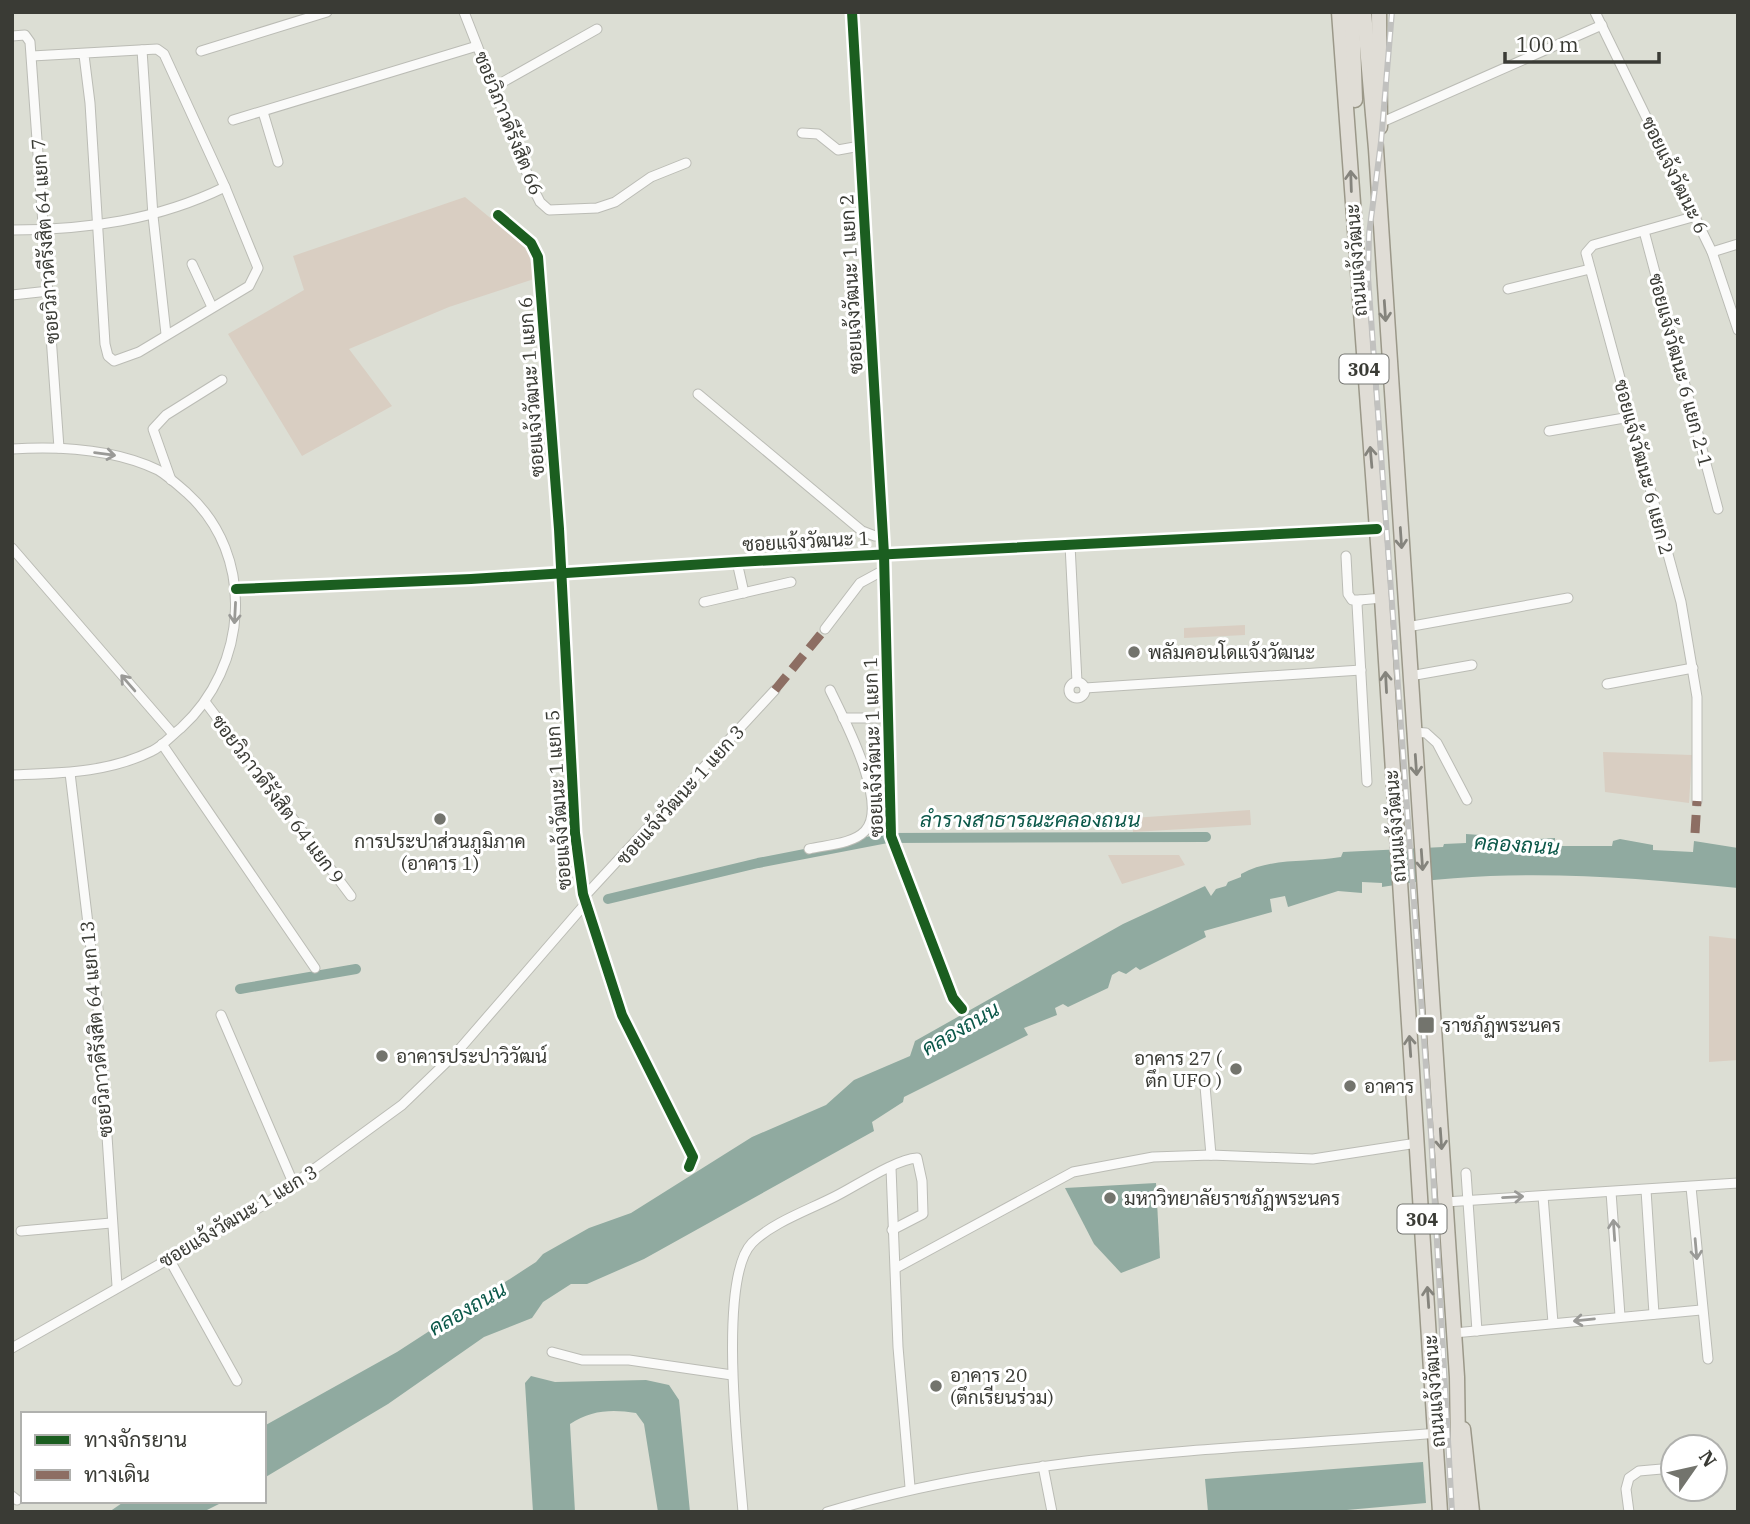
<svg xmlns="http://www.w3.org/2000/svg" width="1750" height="1524" font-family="'IBM Plex Serif',Sarabun,serif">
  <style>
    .green { fill: #d9cec2 }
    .water { fill: #90aaa0 }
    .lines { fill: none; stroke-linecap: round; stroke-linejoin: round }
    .canal { stroke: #90aaa0; stroke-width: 10 }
    .street-casing { stroke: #bbbcb5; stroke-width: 11 }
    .primary-casing { stroke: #9b9889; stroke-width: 17 }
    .street { stroke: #fafaf9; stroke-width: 9 }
    .primary { stroke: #e0ddd6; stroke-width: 14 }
    .rail-casing { stroke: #c1c1bf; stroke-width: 6 }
    .rail { stroke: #fff; stroke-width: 3.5; stroke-dasharray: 10; stroke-linecap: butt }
    .quiet { stroke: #8d6e63; stroke-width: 9; stroke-dasharray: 18 9; stroke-linecap: butt }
    .cycleway-casing { stroke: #fff; stroke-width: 15 }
    .cycleway { stroke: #1b5e20; stroke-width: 10 }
    .oneway { stroke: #85847d }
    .oneway2 { stroke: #9a9a97 }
    .poi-dot { fill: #73746d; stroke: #fff; stroke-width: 2.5 }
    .labels { text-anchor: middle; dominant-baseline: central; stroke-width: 6; stroke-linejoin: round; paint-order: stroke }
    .shield { fill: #fff; stroke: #757672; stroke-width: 2 }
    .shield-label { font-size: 18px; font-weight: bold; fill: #3a3b35 }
    .street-label { font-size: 19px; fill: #3a3b35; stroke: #fff }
    .poi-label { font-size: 19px; fill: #3a3b35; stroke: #fff; text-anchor: start }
    .water-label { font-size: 21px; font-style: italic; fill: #0b5849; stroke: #fff }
  </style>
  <rect width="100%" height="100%" fill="#dcded4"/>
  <g class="green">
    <path d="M465 197 528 249 534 279 449 307 349 349 392 406 302 456 228 334 304 290 293 256Z"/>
    <path d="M1245 625V635L1184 638V628Z"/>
    <path d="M1603 752 1692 755 1689 803 1605 792Z"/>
    <path d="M1250 810 1251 825 1133 832 1132 818Z"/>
    <path d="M1108 855H1179L1185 865 1122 884Z"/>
    <path d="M1709 936 1738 939V1060L1709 1062Z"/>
  </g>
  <g class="water">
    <path d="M1466 834 1480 835 1481 845 1537 847 1539 839 1555 838V846H1612L1613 841 1620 839 1653 845V850L1693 852 1694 841 1738 848V888C1619 876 1501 867 1382 887V883L1362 882V893L1338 891 1288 907 1285 896 1270 899 1272 912 1204 931 1206 937 1140 970 1136 967 1126 974 1119 971 1112 975 1108 988 1068 1007 1063 1004 1055 1008 1057 1015 1024 1028 1028 1035 904 1097 903 1102 872 1122 874 1131 644 1259 587 1284H571L543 1302 532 1318 484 1337 388 1404 264 1478V1426L397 1352 536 1262 543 1254 589 1228 631 1213 752 1137 826 1105 854 1080 910 1056 915 1041 1123 924 1205 886 1211 896 1216 889 1226 886 1228 882 1241 877V874C1272 857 1306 863 1341 857L1343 852 1443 847 1444 844 1466 843Z"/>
    <path d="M1156 1183 1160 1258 1121 1273 1094 1244 1065 1188Z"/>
    <path d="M531 1376 555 1382 646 1380 669 1385 679 1400 690 1512H658L644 1424 636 1413C612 1409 591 1410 570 1424L575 1512H533L525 1383Z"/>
    <path d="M1423 1462 1426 1503 1324 1512H1208L1205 1479Z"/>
    <path d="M125 1501H225L203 1512H109Z"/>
  </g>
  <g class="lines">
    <g class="canal">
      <path d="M608 899 758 863 887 838 1206 837"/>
      <path d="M240 989 356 969"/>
    </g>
    <defs>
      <g id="street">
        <path d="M464 12 532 186 540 202 549 210 597 208 615 202 651 177 686 163"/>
        <path d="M852 12 884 554 891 836 953 998 962 1009"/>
        <path d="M1595 12 1712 252 1738 330"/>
        <path d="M12 36 25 35 30 42 59 448"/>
        <path d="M142 50 153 216 166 334"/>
        <path d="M201 51 327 12"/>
        <path d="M32 56 157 49 164 54 225 187 258 268 249 286 139 352 114 361 108 356 105 344 90 103 84 55"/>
        <path d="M494 87 597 29"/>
        <path d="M263 112 278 162"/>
        <path d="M233 120 477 46"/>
        <path d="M1380 123 1602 25"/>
        <path d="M802 133 818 134 838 150 860 146"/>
        <path d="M498 215 531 243 538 257 559 529 575 833 583 894 622 1015 693 1157 689 1167"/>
        <path d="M1696 216 1593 245 1586 253 1681 602 1697 697V801"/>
        <path d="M12 230C86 230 158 220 225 187"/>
        <path d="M1644 231 1718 509"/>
        <path d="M1712 252 1738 244"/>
        <path d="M192 264 212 307"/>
        <path d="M1508 289 1590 269"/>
        <path d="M12 295 49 291"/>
        <path d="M698 394 862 531 875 536H883"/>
        <path d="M1549 431 1630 417"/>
        <path d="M12 449C60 446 114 449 158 470 168 476 178 485 187 493 257 556 248 667 181 728 172 735 163 746 152 751 108 773 61 773 12 775"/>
        <path d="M171 480 153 429 166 415 222 380"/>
        <path d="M1070 545 1077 682"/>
        <path d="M12 548 173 734"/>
        <path d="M1346 556 1348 594 1352 600H1361"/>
        <path d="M737 562 744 593"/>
        <path d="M236 589 471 579 737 562 1377 529"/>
        <path d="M704 602 791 582"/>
        <path d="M1407 627 1568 598"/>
        <path d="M825 629 860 583 884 570"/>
        <path d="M1410 676 1472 665"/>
        <circle cx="1077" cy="690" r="8"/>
        <path d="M1607 684 1693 668"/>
        <path d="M1085 688 1361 670"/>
        <path d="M206 703 351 896"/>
        <path d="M843 718H889"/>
        <path d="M1414 732 1426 733 1437 743 1467 800"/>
        <path d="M162 744 315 968"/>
        <path d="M70 773 99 1016 117 1286"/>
        <path d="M1367 782 1357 604 1360 600 1382 598"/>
        <path d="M809 849C826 845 853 844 865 831 890 805 843 717 830 690"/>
        <path d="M583 898 775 690"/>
        <path d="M221 1015 294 1185"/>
        <path d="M1205 1086 1211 1155"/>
        <path d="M891 1168 898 1347 910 1487"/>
        <path d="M1466 1173 1477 1331"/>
        <path d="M1691 1187 1708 1359"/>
        <path d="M1646 1190 1654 1314"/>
        <path d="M1611 1192 1620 1316"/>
        <path d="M1543 1196 1553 1323"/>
        <path d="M1445 1202 1738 1183"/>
        <path d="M21 1231 111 1223"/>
        <path d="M168 1257 237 1381"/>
        <path d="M896 1268 1073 1172 1153 1157 1211 1155 1313 1159 1417 1143"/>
        <path d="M1454 1333 1701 1310"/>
        <path d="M12 1348 269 1202 402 1105 457 1052 586 903"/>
        <path d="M552 1352 582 1360H629L732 1375"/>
        <path d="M1043 1466 1052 1512"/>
        <path d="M12 1496 17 1500"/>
        <path d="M743 1512C739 1460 717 1279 752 1243 773 1222 809 1210 836 1196 856 1186 896 1159 917 1158L922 1181 923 1214 892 1230"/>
        <path d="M827 1512C1025 1452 1232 1450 1437 1433"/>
        <path d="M1629 1512 1626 1489 1629 1478 1639 1471 1673 1468"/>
      </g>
      <g id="primary">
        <path d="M1339 12 1382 598 1440 1512"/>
        <path d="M1352 12 1355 100"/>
        <path d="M1364 12 1376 149 1457 1377 1459 1512"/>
        <path d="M1379 12 1380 127"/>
        <path d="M1463 1429 1472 1512"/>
      </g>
    </defs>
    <use href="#street" class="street-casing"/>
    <use href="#primary" class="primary-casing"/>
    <use href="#street" class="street"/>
    <use href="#primary" class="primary"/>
    <defs>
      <path id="rail" d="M1392 12 1381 142 1369 234 1368 277 1431 1134 1452 1512"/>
    </defs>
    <use href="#rail" class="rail-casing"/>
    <use href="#rail" class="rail"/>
    <g class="quiet">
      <path d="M775 690 825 629"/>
      <path d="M1695 833 1697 801"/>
    </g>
    <defs>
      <g id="cycleway">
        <path d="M852 12 884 554 891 836 953 998 962 1009"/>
        <path d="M498 215 531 243 538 257 559 529 575 833 583 894 622 1015 693 1157 689 1167"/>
        <path d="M236 589 471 579 737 562 1377 529"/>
      </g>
    </defs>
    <use href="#cycleway" class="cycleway-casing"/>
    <use href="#cycleway" class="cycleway"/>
  </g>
  <defs><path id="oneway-shaft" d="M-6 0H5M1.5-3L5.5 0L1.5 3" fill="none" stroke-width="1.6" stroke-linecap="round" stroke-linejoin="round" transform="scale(1.75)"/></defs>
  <g class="oneway">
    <use href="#oneway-shaft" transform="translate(1351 181) rotate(-92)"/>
    <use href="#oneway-shaft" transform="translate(1385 311) rotate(86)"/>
    <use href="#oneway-shaft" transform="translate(1371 457) rotate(-95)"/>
    <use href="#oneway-shaft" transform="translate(1401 538) rotate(86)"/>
    <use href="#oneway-shaft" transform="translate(1386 682) rotate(-93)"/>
    <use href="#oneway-shaft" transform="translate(1416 765) rotate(86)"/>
    <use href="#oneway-shaft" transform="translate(1422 860) rotate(86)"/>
    <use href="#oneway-shaft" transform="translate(1410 1046) rotate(-94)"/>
    <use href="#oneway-shaft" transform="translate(1441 1139) rotate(86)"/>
    <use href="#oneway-shaft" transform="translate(1428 1297) rotate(-94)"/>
  </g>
  <g class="oneway2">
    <use href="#oneway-shaft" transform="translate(105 454) rotate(7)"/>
    <use href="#oneway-shaft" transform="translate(235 613) rotate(93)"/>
    <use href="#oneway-shaft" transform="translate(128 683) rotate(-131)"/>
    <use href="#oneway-shaft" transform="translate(1513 1197) rotate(-3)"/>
    <use href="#oneway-shaft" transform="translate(1614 1230) rotate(-94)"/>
    <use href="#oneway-shaft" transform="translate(1696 1249) rotate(85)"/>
    <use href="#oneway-shaft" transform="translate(1584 1320) rotate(174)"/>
  </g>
  <g class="poi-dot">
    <circle cx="1134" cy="652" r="7"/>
    <circle cx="440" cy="819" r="7"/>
    <rect x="1417" y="1016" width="18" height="18" rx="3.5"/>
    <circle cx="382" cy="1056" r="7"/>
    <circle cx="1236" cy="1069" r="7"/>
    <circle cx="1350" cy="1086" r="7"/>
    <circle cx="1110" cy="1198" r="7"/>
    <circle cx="936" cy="1386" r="7"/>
  </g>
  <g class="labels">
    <g class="shield">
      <rect x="1339.5" y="354.5" width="49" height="29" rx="5"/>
      <rect x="1397.5" y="1204.5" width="49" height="29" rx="5"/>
    </g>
    <g class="shield-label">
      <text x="1364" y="369">304</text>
      <text x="1422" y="1219">304</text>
    </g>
    <g class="street-label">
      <text transform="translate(509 123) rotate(68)">ซอยวิภาวดีรังสิต 66</text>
      <text transform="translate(1675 175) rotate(64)">ซอยแจ้งวัฒนะ 6</text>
      <text transform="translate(45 241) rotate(-94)">ซอยวิภาวดีรังสิต 64 แยก 7</text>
      <text transform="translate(1356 260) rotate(-94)">ถนนแจ้งวัฒนะ</text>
      <text transform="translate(851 284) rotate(-93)">ซอยแจ้งวัฒนะ 1 แยก 2</text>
      <text transform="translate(1681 370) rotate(75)">ซอยแจ้งวัฒนะ 6 แยก 2-1</text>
      <text transform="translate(531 387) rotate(-94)">ซอยแจ้งวัฒนะ 1 แยก 6</text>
      <text transform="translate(1644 467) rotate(75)">ซอยแจ้งวัฒนะ 6 แยก 2</text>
      <text transform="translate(806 541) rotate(-3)">ซอยแจ้งวัฒนะ 1</text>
      <text transform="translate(873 747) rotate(-92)">ซอยแจ้งวัฒนะ 1 แยก 1</text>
      <text transform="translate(680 795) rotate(-48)">ซอยแจ้งวัฒนะ 1 แยก 3</text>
      <text transform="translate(278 799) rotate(53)">ซอยวิภาวดีรังสิต 64 แยก 9</text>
      <text transform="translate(558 800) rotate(-94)">ซอยแจ้งวัฒนะ 1 แยก 5</text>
      <text transform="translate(1395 826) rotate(-94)">ถนนแจ้งวัฒนะ</text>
      <text transform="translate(96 1029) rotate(-95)">ซอยวิภาวดีรังสิต 64 แยก 13</text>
      <text transform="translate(238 1216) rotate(-31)">ซอยแจ้งวัฒนะ 1 แยก 3</text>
      <text transform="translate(1434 1391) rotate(-94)">ถนนแจ้งวัฒนะ</text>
    </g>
    <g class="poi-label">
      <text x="1148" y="652">พลัมคอนโดแจ้งวัฒนะ</text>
      <text x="440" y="841" text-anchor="middle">การประปาส่วนภูมิภาค<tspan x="440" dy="22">(อาคาร 1)</tspan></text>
      <text x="1442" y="1025">ราชภัฏพระนคร</text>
      <text x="396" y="1056">อาคารประปาวิวัฒน์</text>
      <text x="1222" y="1058" text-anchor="end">อาคาร 27 (<tspan x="1222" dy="22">ตึก UFO )</tspan></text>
      <text x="1364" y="1086">อาคาร</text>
      <text x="1124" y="1198">มหาวิทยาลัยราชภัฏพระนคร</text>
      <text x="950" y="1375">อาคาร 20<tspan x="950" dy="22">(ตึกเรียนร่วม)</tspan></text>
    </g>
    <g class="water-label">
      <text x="1030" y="819">ลำรางสาธารณะคลองถนน</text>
      <text transform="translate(1517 844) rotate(4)">คลองถนน</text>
      <text transform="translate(960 1028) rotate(-30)">คลองถนน</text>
      <text transform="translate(467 1308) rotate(-30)">คลองถนน</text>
    </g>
  </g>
  <rect width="1750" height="1524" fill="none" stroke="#3a3b35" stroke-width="28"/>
  <rect x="21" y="1412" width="245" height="91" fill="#ffffff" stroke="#b0b1ae" stroke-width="2"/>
  <rect x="35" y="1435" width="35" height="10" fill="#1b5e20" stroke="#b0b1ae" stroke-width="2"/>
  <text x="84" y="1447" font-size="21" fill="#3a3b35">ทางจักรยาน</text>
  <rect x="35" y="1470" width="35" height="10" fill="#8d6e63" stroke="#b0b1ae" stroke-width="2"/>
  <text x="84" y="1482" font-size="21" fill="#3a3b35">ทางเดิน</text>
  <g transform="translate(1694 1468) rotate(56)"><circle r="33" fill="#ffffff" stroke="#b0b1ae" stroke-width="2"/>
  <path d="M0-5L12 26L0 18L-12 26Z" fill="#73746d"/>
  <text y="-10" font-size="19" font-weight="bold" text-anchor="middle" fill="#3a3b35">N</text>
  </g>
  <path d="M1505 52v10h154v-10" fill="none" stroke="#3a3b35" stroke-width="3.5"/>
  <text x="1516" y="52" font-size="21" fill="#3a3b35" stroke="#ffffff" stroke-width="5" paint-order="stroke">100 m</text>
</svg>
